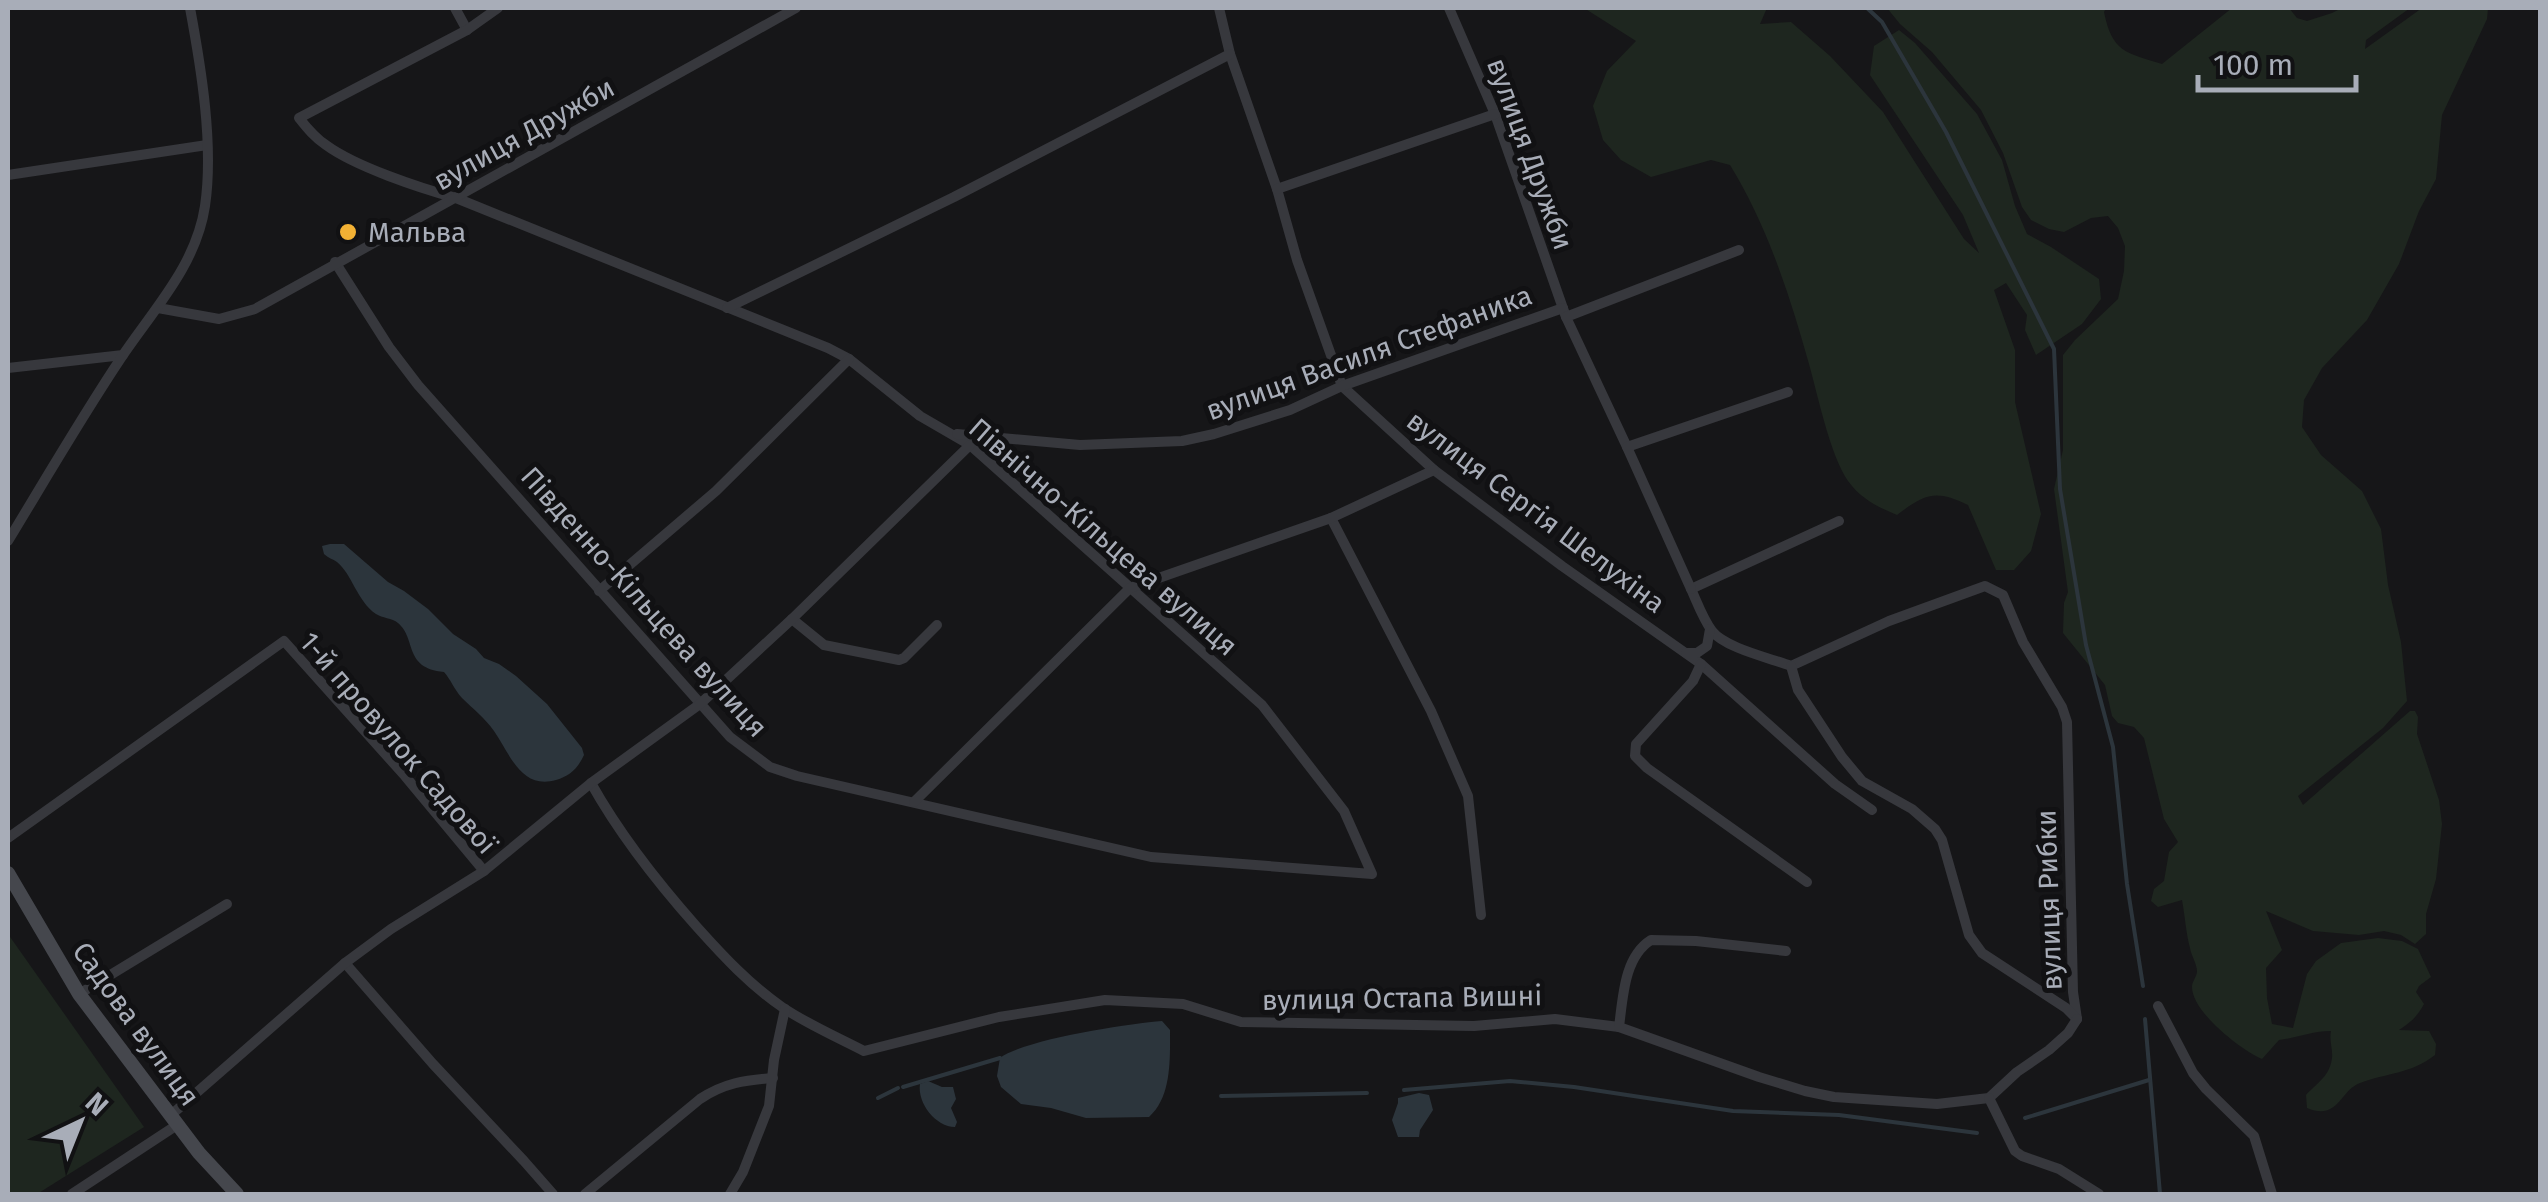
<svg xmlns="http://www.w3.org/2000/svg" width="2548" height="1202" font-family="'Fira Sans',sans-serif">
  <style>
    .green { fill: #1e261f }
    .water { fill: #2c353c }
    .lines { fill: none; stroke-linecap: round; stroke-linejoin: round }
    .stream { stroke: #2c353c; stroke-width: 4 }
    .street { stroke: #37383d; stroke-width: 10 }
    .secondary { stroke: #45474d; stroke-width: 14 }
    .poi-dot { fill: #f2b134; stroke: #111113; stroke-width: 4 }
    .labels { text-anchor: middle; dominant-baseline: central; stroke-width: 10; stroke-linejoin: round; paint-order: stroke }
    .street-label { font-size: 28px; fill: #a8adb8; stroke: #111113 }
    .poi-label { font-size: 28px; fill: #a8adb8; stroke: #111113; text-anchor: start }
  </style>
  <rect width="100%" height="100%" fill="#161618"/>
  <g class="green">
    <path d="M1584 8H1767L1760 24 1791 22 1830 56 1883 112 1964 239 1979 253 1963 215 1870 75 1874 46 1899 30 1915 43 1977 114 2002 160 2015 206 2027 234 2051 247 2099 279 2101 299 2082 324 2036 355 2025 330 2027 315 2006 283 1994 290 2015 350V402L2041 514 2031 551 2014 570H1996L1968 505C1935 489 1925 494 1897 515 1878 507 1861 499 1848 481 1830 455 1818 396 1809 364 1790 296 1767 225 1730 165L1711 160 1651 177 1621 160 1603 140 1593 106 1607 71 1636 41Z"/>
    <path d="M1887 8H2106L2104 12C2112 52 2126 53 2162 64L2232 8H2289L2297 18 2307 21 2332 13 2342 8H2410L2366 40 2365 49 2422 8H2488L2487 19 2442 115 2436 179 2419 211 2399 264 2367 320 2322 368 2304 400 2302 427 2321 455 2362 491 2381 529 2388 585 2401 642 2407 701 2383 728 2298 796 2303 805 2410 711H2415L2418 717 2417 734 2439 800 2442 824 2436 879 2426 914V934L2415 944 2401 935 2384 931 2359 935 2313 931 2266 911 2282 950 2266 968 2267 998 2272 1024 2293 1028 2307 974 2316 961 2341 943 2378 938 2402 941 2418 949 2431 977 2419 986 2416 992 2424 1004C2417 1017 2411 1022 2399 1030L2429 1031 2436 1044 2435 1055C2411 1074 2386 1073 2360 1083 2340 1090 2339 1121 2307 1108L2306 1095C2317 1083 2330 1076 2332 1058 2333 1049 2329 1041 2331 1031 2312 1031 2297 1038 2279 1040L2262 1059C2241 1050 2192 1012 2192 987 2192 981 2197 977 2197 971 2197 964 2191 955 2190 948 2186 933 2185 916 2182 900L2158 907 2151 901 2154 889 2164 881 2169 852 2178 842 2164 819 2144 738 2134 727 2118 723 2112 716 2105 685 2063 633 2064 603 2068 592 2054 489 2063 450V355L2075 340 2118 299 2124 271 2125 246 2118 228 2108 216 2091 218 2064 232 2049 229 2031 220 2022 207 2003 153 1981 110 1932 52 1900 24Z"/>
    <path d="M8 934 144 1127 37 1194H8Z"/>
  </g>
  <g class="water">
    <path d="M330 544H344L388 582 404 591 428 609 453 634 476 649 484 658 499 664 516 676 547 704 582 748 584 755C578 768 570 776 556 780 521 790 510 754 494 731 485 718 473 709 462 698 454 689 451 680 444 672 403 668 417 639 398 623 392 618 382 618 376 614 357 601 352 574 337 562 333 559 328 558 324 554L322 546Z"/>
    <path d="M1162 1021 1170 1030C1170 1058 1172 1097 1149 1117L1086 1118 1051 1108 1021 1104 1001 1087 997 1076 1000 1058C1026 1039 1127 1024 1162 1021Z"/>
    <path d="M928 1081 942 1087H953L956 1099 951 1108 957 1122 955 1127C936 1127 917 1103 920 1084Z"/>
    <path d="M1419 1093 1429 1095 1433 1110 1420 1130 1419 1137H1398L1392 1120 1398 1103V1098Z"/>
  </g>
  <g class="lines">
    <g class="stream">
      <path d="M1867 8 1882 22 1946 132 2054 349 2060 489 2086 645 2113 747 2127 884 2143 986"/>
      <path d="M2145 1019 2160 1194"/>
      <path d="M903 1087 1000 1058"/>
      <path d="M1404 1090 1510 1081 1574 1087 1733 1111 1839 1115 1977 1133"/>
      <path d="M1221 1096 1367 1093"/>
      <path d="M878 1098 898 1088"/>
      <path d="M2025 1118 2149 1080"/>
    </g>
    <g class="street">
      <path d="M455 8 467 30"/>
      <path d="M1219 8 1230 54 1277 189 1297 260 1342 386 1434 470 1562 566 1701 664 1835 784 1872 810"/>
      <path d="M1449 8 1495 114 1566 317"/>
      <path d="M8 175 207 145"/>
      <path d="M1277 189 1495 114"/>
      <path d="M335 262 389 347 418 385 730 737 770 767 797 776 1151 857 1372 874 1344 811 1262 705 970 445 920 416 849 359 828 348 456 198C420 188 356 167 326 145 315 138 307 128 299 118L467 30 498 8"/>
      <path d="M158 308 219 319 255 309 796 8"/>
      <path d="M727 308 954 197 1230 54"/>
      <path d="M8 368 123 355"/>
      <path d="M957 434 1080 445 1182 441 1214 434 1290 410 1342 386 1563 308"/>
      <path d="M1627 447 1566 317 1739 250"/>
      <path d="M1331 518 1431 711 1468 796 1481 915"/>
      <path d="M1839 521 1691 589C1697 602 1703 619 1712 631 1725 648 1770 658 1791 666L1889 621 1985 586 2003 595 2023 642 2062 707 2067 722 2073 992 2077 1019"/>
      <path d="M8 541C45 480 81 418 121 358 153 310 196 266 205 206 214 145 201 67 190 8"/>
      <path d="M1691 589 1627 447 1788 392"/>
      <path d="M599 591 716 491 849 359"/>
      <path d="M792 619 824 645 899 660 904 658 937 625"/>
      <path d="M1686 653H1697L1707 646 1710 629"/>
      <path d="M1701 664 1693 681 1636 744 1635 756 1647 768 1807 882"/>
      <path d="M1791 666 1798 690 1842 757 1862 781 1912 809 1935 829 1942 840 1969 935 1982 953 2066 1008 2077 1019"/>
      <path d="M591 783C620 835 657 882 697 927 723 956 750 985 782 1007 807 1024 837 1037 864 1051L999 1017 1105 1000 1183 1004 1241 1022 1474 1026 1555 1019 1619 1027"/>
      <path d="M914 802 1130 588 1331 518 1434 470"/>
      <path d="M8 838 284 641 405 776 484 871"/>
      <path d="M1786 951 1696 941 1651 940C1624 957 1623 997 1619 1027L1759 1077 1805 1091 1834 1097 1937 1104 1989 1098 2017 1072 2049 1050 2068 1033 2077 1019"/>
      <path d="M345 963 433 1064 524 1161 553 1194"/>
      <path d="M79 994 227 904"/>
      <path d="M2158 1006 2193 1073 2206 1089 2254 1136 2272 1194"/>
      <path d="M1989 1098 2015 1151 2022 1156 2059 1169 2099 1194"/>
      <path d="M171 1115 345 963 391 929 484 871 591 783 700 704 792 619 970 445"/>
      <path d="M72 1194 177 1125"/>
      <path d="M585 1194 700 1099C724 1083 745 1080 773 1078"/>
      <path d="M730 1194 743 1172 769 1106 774 1060 785 1009"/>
    </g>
    <path class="secondary" d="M8 873 79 994 199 1153 237 1194"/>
  </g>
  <circle class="poi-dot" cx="348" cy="232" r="10"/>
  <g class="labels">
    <g class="street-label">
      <text transform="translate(524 134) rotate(-29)">вулиця Дружби</text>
      <text transform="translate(1530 154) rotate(70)">вулиця Дружби</text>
      <text transform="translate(1369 353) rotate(-20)">вулиця Василя Стефаника</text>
      <text transform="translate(1536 512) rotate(37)">вулиця Сергія Шелухіна</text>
      <text transform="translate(1103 537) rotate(41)">Північно-Кільцева вулиця</text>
      <text transform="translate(644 602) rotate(48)">Південно-Кільцева вулиця</text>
      <text transform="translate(398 743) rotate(49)">1-й провулок Садової</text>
      <text transform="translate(2049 900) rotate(-92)">вулиця Рибки</text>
      <text transform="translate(1402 998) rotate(-1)">вулиця Остапа Вишні</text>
      <text transform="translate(136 1024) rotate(54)">Садова вулиця</text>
    </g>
    <g class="poi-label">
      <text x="368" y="232">Мальва</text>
    </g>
  </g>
  <rect width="2548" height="1202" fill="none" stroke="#a8adb8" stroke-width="20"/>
  <g transform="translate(80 1122) rotate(43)" stroke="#111113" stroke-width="8" paint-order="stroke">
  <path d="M0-8L18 38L0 25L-18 38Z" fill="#a8adb8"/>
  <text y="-15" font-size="28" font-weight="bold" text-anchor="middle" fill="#a8adb8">N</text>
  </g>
  <path d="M2198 75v15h158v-15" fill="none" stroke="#a8adb8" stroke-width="5"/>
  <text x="2213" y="75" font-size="30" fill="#a8adb8" stroke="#111113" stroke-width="8" paint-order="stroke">100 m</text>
</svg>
